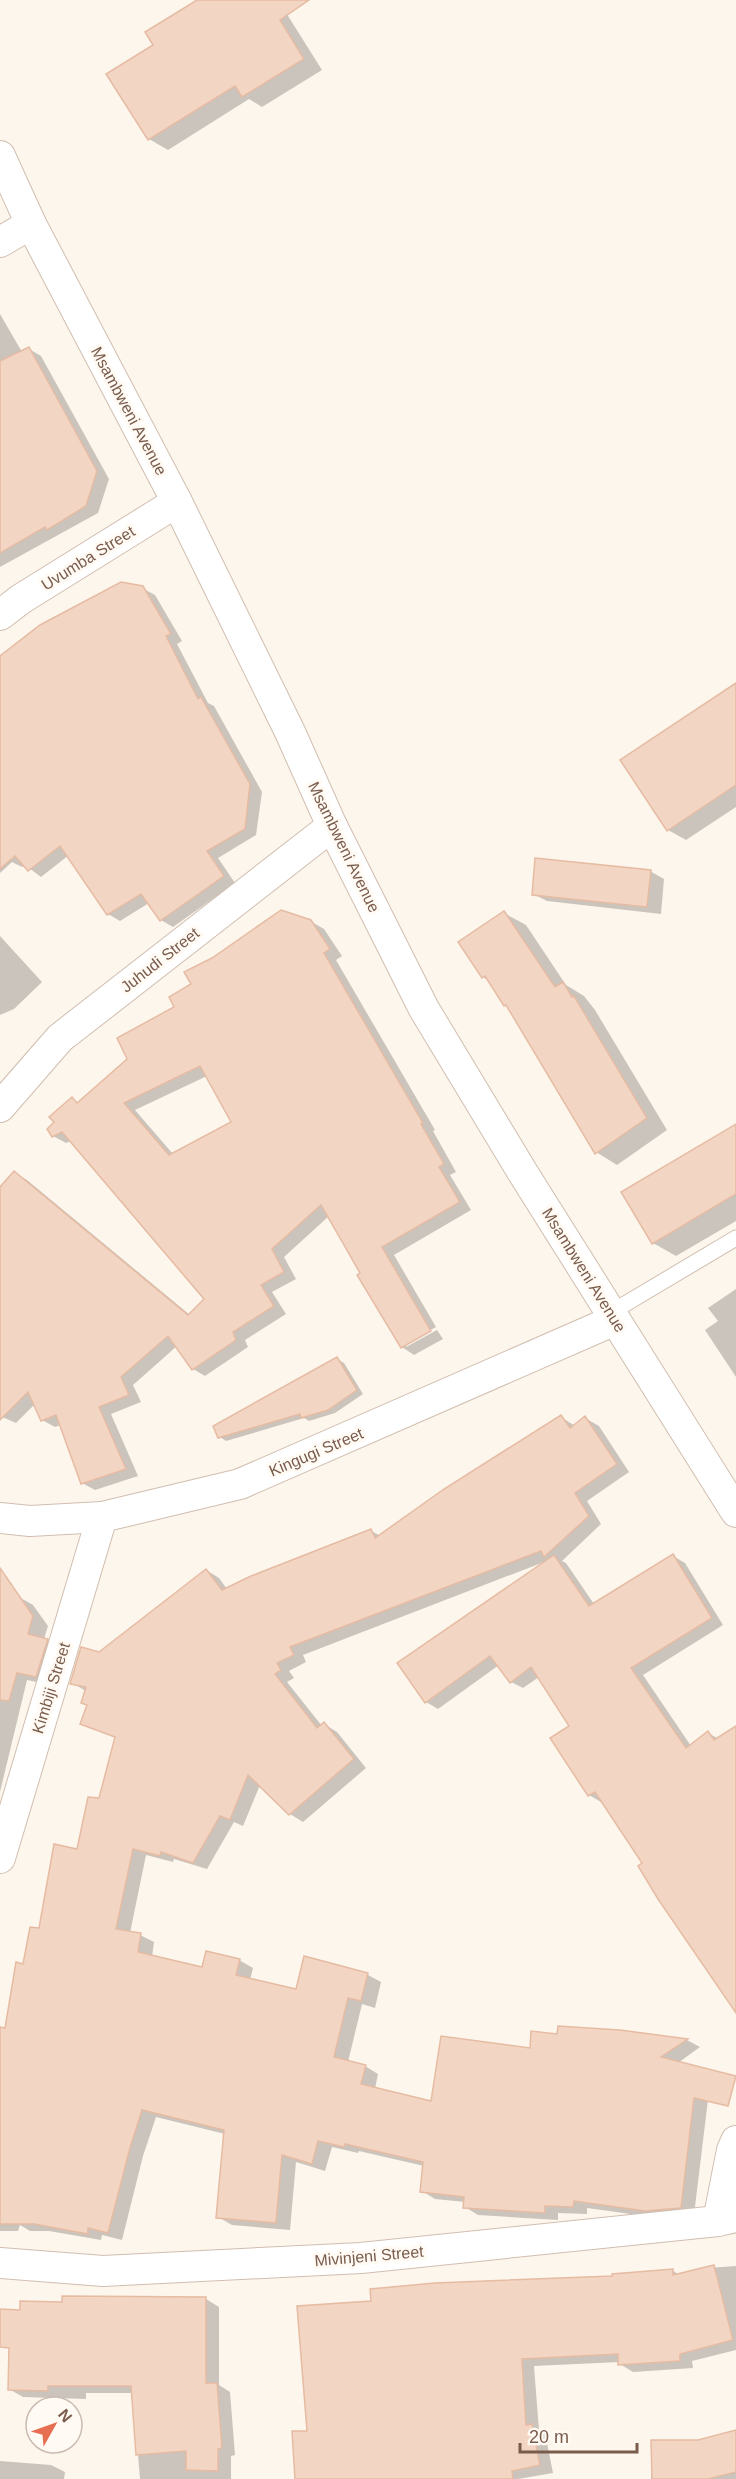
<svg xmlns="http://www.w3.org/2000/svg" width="736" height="2479" font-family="Arial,sans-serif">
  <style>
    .shadow { fill: #0003; fill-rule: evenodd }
    .building { fill: #f3d5c3; stroke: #e6bba3; stroke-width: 1.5; fill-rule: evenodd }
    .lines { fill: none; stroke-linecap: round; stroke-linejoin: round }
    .service-casing { stroke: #d1beb0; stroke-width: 17 }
    .minor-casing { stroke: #d1beb0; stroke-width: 32 }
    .service { stroke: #fff; stroke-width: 15 }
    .minor { stroke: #fff; stroke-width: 30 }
    .labels { text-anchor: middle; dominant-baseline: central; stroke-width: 6; stroke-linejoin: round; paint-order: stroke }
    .street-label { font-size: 16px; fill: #7a5c4d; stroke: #fffaf3 }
  </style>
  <rect width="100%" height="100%" fill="#fdf6ec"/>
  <g class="shadow">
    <path d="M200 0H278L322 70 262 107 249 99 168 150 149 139 155 46Z"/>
    <path d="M0 314 22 352 29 349 41 356 109 479 98 513 0 567Z"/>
    <path d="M142 588 155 595 182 641 177 644 208 703 214 706 262 792 256 835 218 858 235 883 173 927 161 920 149 903 120 921 108 914 69 855 41 877 25 865 22 867 12 862 0 873V658Z"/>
    <path d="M736 685V807L686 840 668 830Z"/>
    <path d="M650 871 664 879 661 914 547 901 533 894Z"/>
    <path d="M504 913 526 925 566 985 584 996 595 1010 667 1130 617 1165 596 1152 510 1008 505 1005 489 981 483 977Z"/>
    <path d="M310 921 324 929 342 956 336 960 435 1130 433 1131 456 1172 450 1175 471 1210 394 1255 436 1327 406 1344V1347L437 1330 443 1339 414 1355 402 1347 329 1216 284 1257 296 1279 272 1292 286 1314 245 1340 248 1347 205 1376 193 1369 177 1346 133 1385 141 1402 111 1414 138 1476 95 1490 82 1483 61 1425 55 1427 42 1420 35 1404 16 1423 0 1416V1190L14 1173 27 1180 190 1315 206 1299 71 1141 66 1143 53 1136 72 1099 79 1103 129 1060 176 1008ZM207 1076 233 1123 173 1154 135 1110Z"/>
    <path d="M0 936 42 982 14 1009 0 1015Z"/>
    <path d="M736 1125V1221L676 1256 653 1243 623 1193Z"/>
    <path d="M736 1289V1377L705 1330 718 1321 708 1308Z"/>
    <path d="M337 1359 344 1363 363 1394 335 1413 309 1421 304 1418 226 1441 220 1437Z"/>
    <path d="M561 1417 575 1426 585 1418 599 1426 629 1472 587 1501 601 1524 562 1561 566 1563 594 1604 673 1556 685 1563 723 1625 643 1675 691 1746 708 1733 719 1739 736 1728V2008L603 1801 601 1802 589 1795 571 1726 539 1677 523 1688 511 1682 499 1665 438 1709 426 1702 544 1562 303 1655 306 1662 289 1671 294 1678 287 1682 322 1726 324 1724 337 1732 366 1768 303 1822 290 1814 260 1785 243 1826 234 1822 207 1869 174 1859 173 1862 146 1855 130 1933 140 1935 154 1942 152 1957 203 1969 239 1960 253 1968 250 1980 297 1991 306 1958 368 1975 381 1982 375 2008 362 2004 348 2062 365 2066 378 2074 375 2089 432 2102 559 2035 620 2031 687 2040 700 2047 678 2063 711 2075 694 2215 660 2218 587 2208V2214L558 2213V2220L478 2215 465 2207V2202L435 2199 422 2191 424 2166 359 2151 358 2153 332 2147 325 2171 296 2162 290 2230 232 2225 218 2217 225 2134 156 2117 143 2156 122 2240 102 2235 101 2240 49 2231H30L20 2225 18 2231H0V2029L6 2030 25 1965 100 1800 116 1738 82 1723 88 1705 86 1691 72 1683 99 1653 206 1570 219 1578 227 1589 371 1531 381 1536Z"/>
    <path d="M0 1591 17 1596 33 1605 48 1626 44 1639 62 1649 51 1685 27 1680 0 1792Z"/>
    <path d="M736 2266V2350L692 2361 693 2368 633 2372 620 2364V2362L534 2366 539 2430 545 2433 553 2473 518 2479H296L309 2432 373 2302 673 2271 680 2275 708 2268Z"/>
    <path d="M206 2299 219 2307V2385L230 2392 235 2455 231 2456V2479H140L133 2393H86V2399L23 2397 9 2389 21 2311 64 2304Z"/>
    <path d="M736 2432V2479H651V2473L699 2441Z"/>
    <path d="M0 2461 51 2465 65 2472 64 2479H0Z"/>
  </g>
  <g class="building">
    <path d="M197 0H309L280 20 304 59 242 97 235 86 148 140 106 74 153 45 145 32Z"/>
    <path d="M29 347 97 471 86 506 47 530 45 527 0 553V361Z"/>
    <path d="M121 582 143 586 171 634 166 636 198 699 201 697 250 784 245 829 207 851 224 876 160 921 141 894 107 915 60 846 28 871 15 856 0 869V656L40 625Z"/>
    <path d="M736 683V785L667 831 620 760Z"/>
    <path d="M535 858 651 870 647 907 532 895Z"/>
    <path d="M281 910 311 920 330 949 324 953 423 1123 421 1124 444 1164 439 1167 460 1202 382 1247 431 1331 401 1348 357 1275 360 1273 321 1205 272 1249 284 1272 261 1285 274 1306 233 1332 236 1340 192 1370 168 1336 121 1377 129 1395 99 1407 126 1469 81 1484 56 1415 41 1421 28 1392 0 1420V1187L14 1171 188 1315 204 1299 62 1132 52 1137 47 1129 54 1122 49 1117 72 1097 77 1103 127 1059 117 1038 174 1007 169 997 191 984 184 972 212 958ZM200 1066 231 1122 169 1155 124 1103Z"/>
    <path d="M504 911 555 987 563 982 572 997 574 996 647 1118 595 1154 506 1005 504 1006 485 976 482 978 458 942Z"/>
    <path d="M736 1124V1194L652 1244 621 1192Z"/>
    <path d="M337 1357 357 1390 328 1410 301 1418 300 1414 218 1438 213 1426Z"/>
    <path d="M561 1415 570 1428 585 1416 617 1464 575 1493 589 1516 544 1557 541 1551 290 1647 294 1655 277 1663 281 1670 275 1674 317 1728 324 1722 354 1759 289 1815 248 1775 230 1820 220 1816 193 1863 161 1852 160 1856 133 1849 116 1929 141 1933 138 1952 202 1967 206 1951 240 1959 236 1975 296 1989 304 1956 368 1973 361 2001 348 1998 334 2057 366 2065 361 2084 431 2101 441 2036 530 2048 531 2031 557 2034 558 2026 620 2030 688 2039 661 2057 736 2076 728 2106 694 2098 681 2208 645 2211 574 2201 573 2207 545 2206V2213L463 2208 464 2197 420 2192 423 2162 345 2144 344 2147 318 2141 312 2164 282 2155 276 2223 216 2218 224 2130 142 2110 130 2148 108 2233 88 2228V2234L34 2224H0V2027L5 2028 16 1962 23 1964 30 1927 39 1928 54 1844 77 1849 88 1797 99 1798 115 1737 80 1724 87 1705 81 1703 86 1687 70 1684 81 1647 99 1652 206 1569 222 1590 251 1576 371 1529 375 1538 444 1489Z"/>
    <path d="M673 1554 712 1618 631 1668 686 1748 708 1731 714 1740 736 1726V2013L658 1899 638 1866 642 1863 595 1792 588 1796 550 1738 569 1726 531 1667 510 1683 490 1656 425 1703 397 1663 554 1555 589 1606Z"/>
    <path d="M0 1568 33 1616 28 1634 48 1639 36 1677 17 1673 9 1701 0 1700Z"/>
    <path d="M714 2265 733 2340 680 2354V2361L618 2365V2354L522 2359 526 2425 532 2424 540 2465 512 2471 513 2479H295L292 2431H307L297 2306 371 2301 370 2289 435 2283 612 2276V2274L673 2269V2275Z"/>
    <path d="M62 2296 206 2297V2383H217L222 2448 218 2449V2471L186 2470V2451L136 2455 131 2386H48V2391L8 2390 9 2348 0 2347V2309L20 2310V2301L62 2302Z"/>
    <path d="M736 2430V2472L708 2479H652L651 2440H698Z"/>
  </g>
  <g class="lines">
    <defs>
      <path id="service" d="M610 1313 736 1238"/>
      <g id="minor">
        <path d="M0 156 31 224 177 502 290 732 332 826 424 1009 523 1173 736 1512"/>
        <path d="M0 242 31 224"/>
        <path d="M0 615 21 599 177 502"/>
        <path d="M0 1107 60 1038 332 826"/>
        <path d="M0 1518 30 1521 102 1517 240 1484 615 1320"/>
        <path d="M0 1858 102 1517"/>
        <path d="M718 2221 732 2150 736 2141"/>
        <path d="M0 2263 103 2271 361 2258 718 2221 736 2217"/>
      </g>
    </defs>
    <use href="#service" class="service-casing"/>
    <use href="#minor" class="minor-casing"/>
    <use href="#service" class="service"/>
    <use href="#minor" class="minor"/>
  </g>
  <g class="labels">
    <g class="street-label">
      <text transform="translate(129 411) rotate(62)">Msambweni Avenue</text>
      <text transform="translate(88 558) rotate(-32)">Uvumba Street</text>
      <text transform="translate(344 847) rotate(64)">Msambweni Avenue</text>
      <text transform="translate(160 960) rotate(-38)">Juhudi Street</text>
      <text transform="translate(584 1270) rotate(58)">Msambweni Avenue</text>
      <text transform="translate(316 1452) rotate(-23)">Kingugi Street</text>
      <text transform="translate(51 1688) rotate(-73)">Kimbiji Street</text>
      <text transform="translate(369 2256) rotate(-5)">Mivinjeni Street</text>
    </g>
  </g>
  <g transform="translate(54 2425) rotate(50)"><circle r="28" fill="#fffaf3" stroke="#cabbb1" stroke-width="1.5"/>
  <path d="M0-4.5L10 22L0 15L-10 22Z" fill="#e76f51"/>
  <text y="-9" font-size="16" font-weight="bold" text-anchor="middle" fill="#7a5c4d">N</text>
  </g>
  <path d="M520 2443v9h117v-9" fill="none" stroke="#7a5c4d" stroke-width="3"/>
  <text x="529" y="2443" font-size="18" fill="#7a5c4d" stroke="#fffaf3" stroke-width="4.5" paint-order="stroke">20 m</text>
</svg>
